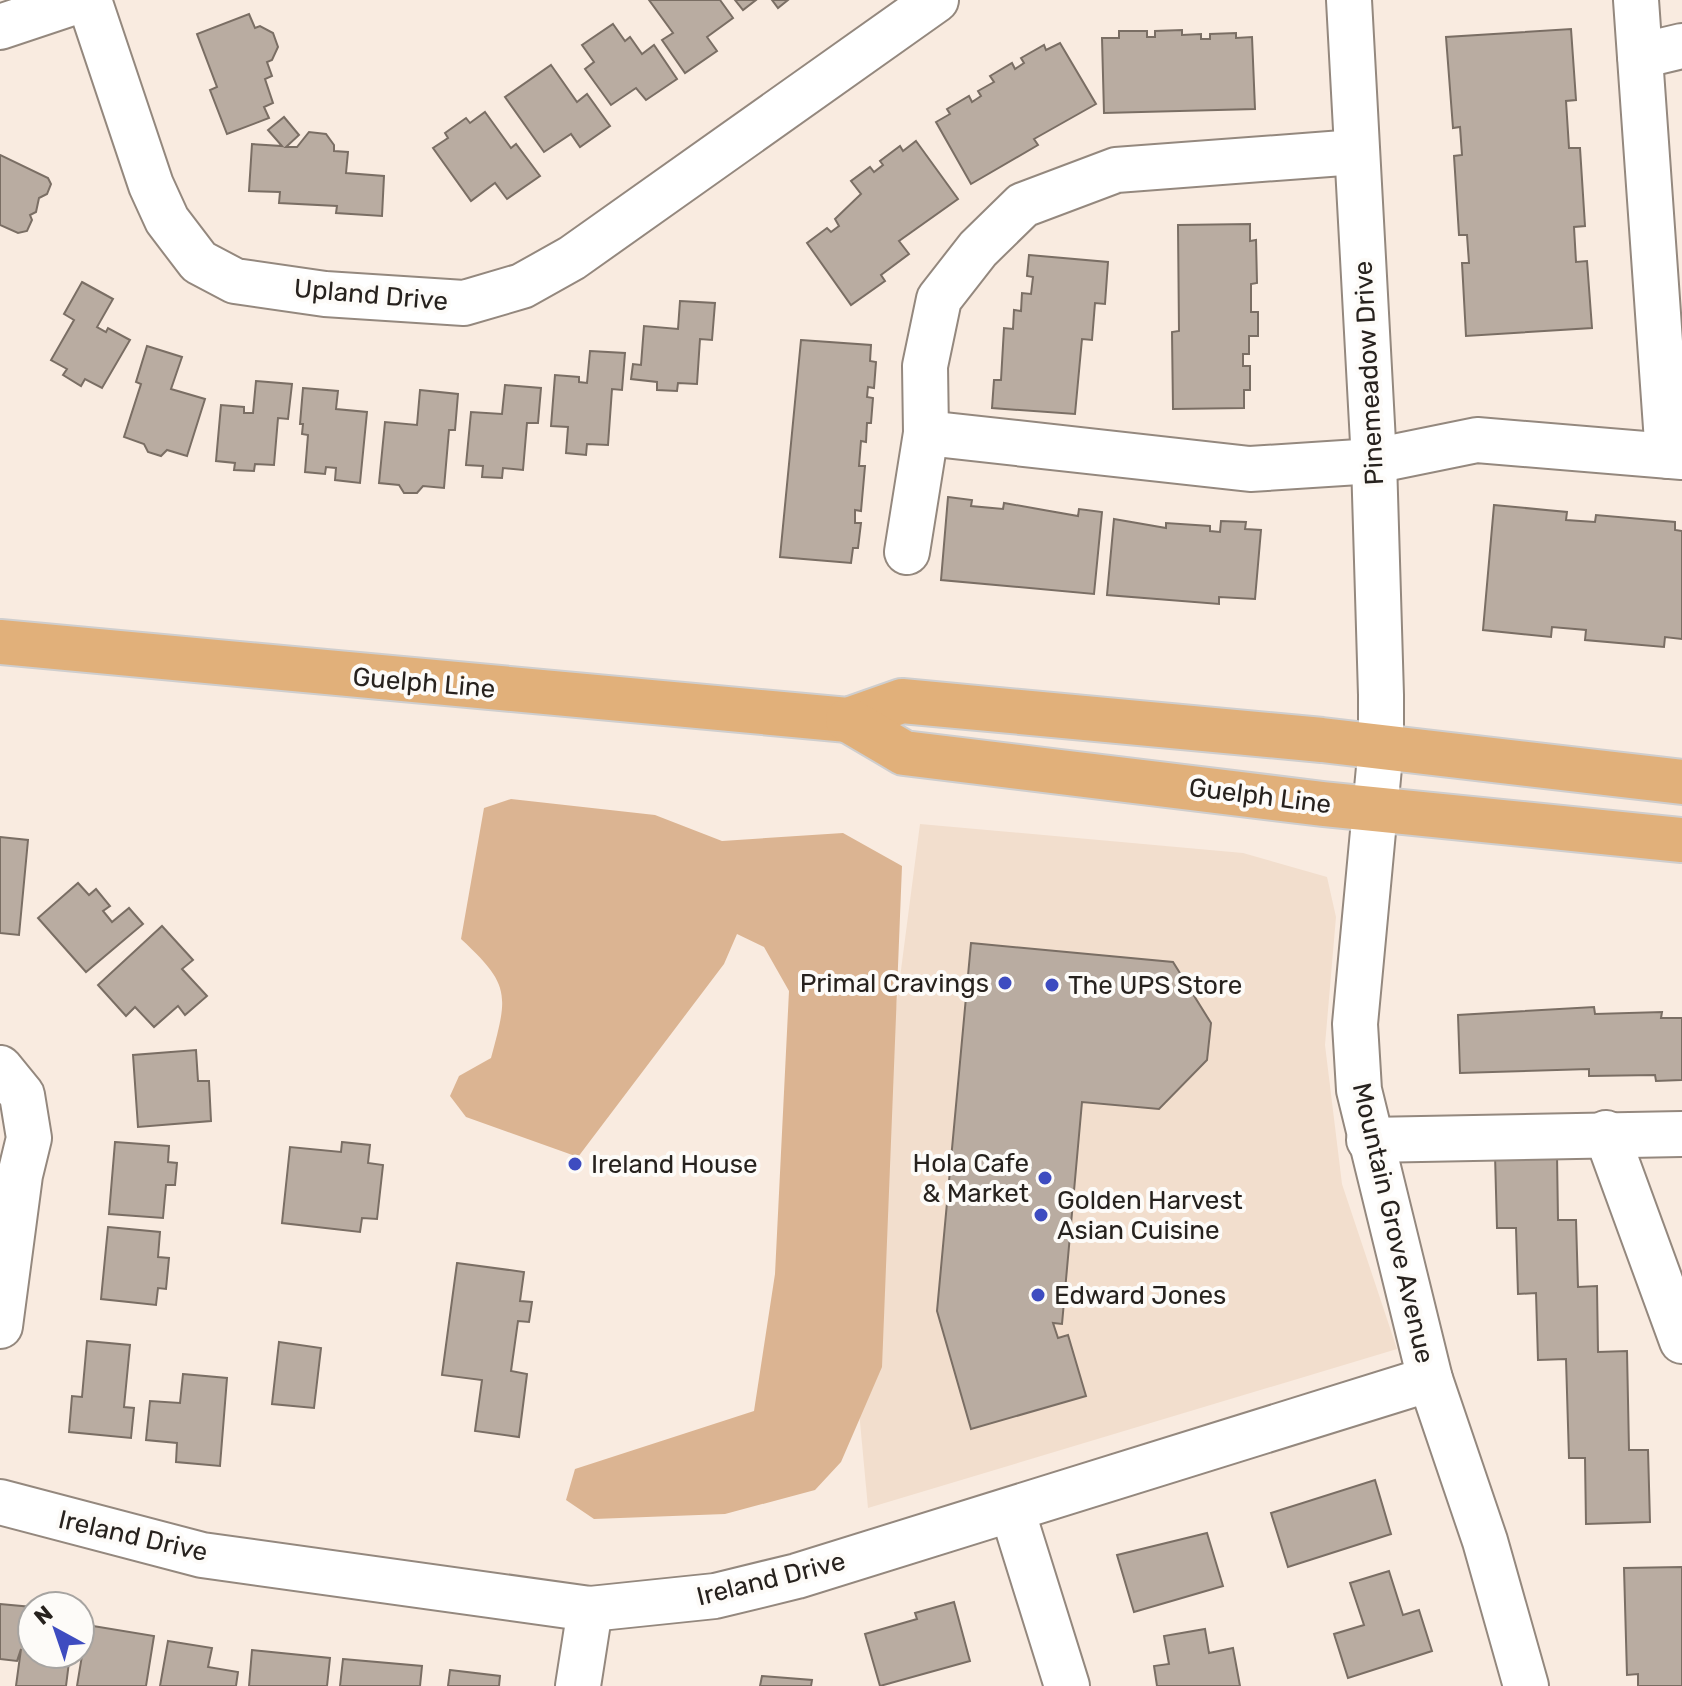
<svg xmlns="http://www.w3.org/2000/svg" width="1682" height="1686" font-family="Rubik,sans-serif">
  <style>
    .built { fill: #f2decd }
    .green { fill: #dbb492 }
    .building { fill: #b9aca1; stroke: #7a6e64; stroke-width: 2 }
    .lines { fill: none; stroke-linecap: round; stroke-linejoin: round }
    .minor-casing { stroke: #94887e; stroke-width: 48 }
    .major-casing { stroke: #cfcece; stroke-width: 48 }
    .minor { stroke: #fff; stroke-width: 44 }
    .major { stroke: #e1b07a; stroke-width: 44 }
    .poi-dot { fill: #3e4cc0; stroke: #fdfbf8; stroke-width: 3 }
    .labels { text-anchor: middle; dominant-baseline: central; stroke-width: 8; stroke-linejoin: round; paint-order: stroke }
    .street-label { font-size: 26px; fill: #27221e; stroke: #fdfbf8 }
    .poi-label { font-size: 26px; fill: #27221e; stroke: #fdfbf8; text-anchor: start }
  </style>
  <rect width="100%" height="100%" fill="#f9ebe0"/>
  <path class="built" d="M920 824 1243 853 1327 877 1336 917 1325 1045 1342 1184 1397 1349 868 1508 848 1293 892 1039Z"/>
  <path class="green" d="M511 799 655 815 722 841 843 833 902 866 882 1367 841 1462 815 1490 725 1514 594 1519 566 1500 575 1469 754 1411 775 1274 789 991 764 947 737 934 724 964 578 1157 466 1117 450 1096 459 1076 491 1058C508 995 511 985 461 939L484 808Z"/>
  <g class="building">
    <path d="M649 0H720L733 18 707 37 717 51 685 73 662 40 673 33Z"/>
    <path d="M735 0H756L743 10Z"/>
    <path d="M772 0H788L778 8Z"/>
    <path d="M249 14 255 28 260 26 273 33 278 47 272 60 267 62 272 76 265 79 273 103 264 107 269 118 227 134 210 90 217 87 197 34Z"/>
    <path d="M613 24 625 41 630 37 642 54 654 45 677 79 646 100 636 88 611 105 585 69 594 62 582 45Z"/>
    <path d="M1571 29 1576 100 1566 101 1569 148H1580L1585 226 1574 227 1576 262 1587 261 1592 328 1466 336 1462 263H1469L1467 235H1459L1454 156 1462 155 1460 127 1453 128 1446 37Z"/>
    <path d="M1182 30V35L1201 34V39H1210V34L1236 33V38L1252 37 1255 109 1104 113 1102 38H1119V31H1147V37H1155V31Z"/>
    <path d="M1060 43 1096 104 1034 139 1038 145 971 184 936 122 950 114 947 109 969 96 972 102 981 96 978 91 994 82 990 76 1012 63 1015 69 1024 63 1021 58 1044 45 1046 50Z"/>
    <path d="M551 65 577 102 587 94 610 126 580 147 571 134 544 152 505 97Z"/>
    <path d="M485 112 511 148 516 144 540 176 507 199 495 183 471 201 433 148 448 138 445 133 466 118 470 123Z"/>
    <path d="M284 117 299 135 286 147H297L309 132 326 134 334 145V151L348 152 346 173 384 176 382 216 336 213 337 206 279 203 280 192 249 191 252 144 282 146 268 130Z"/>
    <path d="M916 141 958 199 899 241 909 254 881 275 885 281 851 305 807 243 827 228 831 232 839 226 835 219 861 194 851 181 870 167 874 172 883 165 880 161 900 146 903 151Z"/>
    <path d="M0 155 48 178 51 184 47 194 39 198 36 212 30 215 32 220 27 231 18 233 0 225Z"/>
    <path d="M1250 224V241L1256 240 1257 283 1251 284V312H1258V336H1249V354H1243V366H1250V390H1244V408L1173 409 1172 332 1179 331 1178 225Z"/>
    <path d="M1029 255 1108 262 1105 304 1095 303 1092 340 1082 339 1075 414 992 408 994 380H1001L1004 328 1013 329 1014 310 1021 311 1022 293 1031 294 1033 277 1027 276Z"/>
    <path d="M82 282 113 299 97 327 106 332 108 328 130 340 102 388 85 379 81 386 63 375 67 369 51 360 74 320 64 314Z"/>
    <path d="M680 301 715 303 712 340 700 339 697 384 678 383 677 391 657 390V382L631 379 633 364 641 365 644 326 678 329Z"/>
    <path d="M801 340 871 345 870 361 876 362 874 388 868 387 867 397 873 398 871 423H867L866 442 861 441 859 466H865L861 511 855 510V523H861L858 548H853L851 563 780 557Z"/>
    <path d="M147 346 182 357 171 389 205 399 187 456 167 450 161 456 148 452 144 444 124 437 141 384 136 382Z"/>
    <path d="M590 351 625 353 622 390 612 389 608 445 587 444 586 455 566 453 568 427 551 426 555 375 579 377V382L587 383Z"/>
    <path d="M256 381 292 384 288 419 278 418 274 465 255 464 254 471 234 470 235 463 216 461 221 405 244 407V413H253Z"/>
    <path d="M505 385 541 388 538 423H527L523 470 503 468 502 478 482 477 483 466 466 465 471 412 502 414Z"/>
    <path d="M303 388 338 391 336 409 367 412 360 483 335 480 336 468 326 467 325 474 305 472 308 435 302 434 303 424H300Z"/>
    <path d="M420 390 458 394 455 430H449L444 488 423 486 417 493H404L399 485 379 483 385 422 417 425Z"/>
    <path d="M948 497 972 500 971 506 1003 509 1004 503 1078 516 1079 509 1102 512 1094 594 941 580Z"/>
    <path d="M1494 505 1567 512 1566 520 1595 522 1596 515 1675 522V530L1682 531V639L1665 637 1664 647 1585 640 1586 630 1552 627 1551 637 1483 630Z"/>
    <path d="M1114 519 1166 528V523L1210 526V531L1220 532 1221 521 1246 522 1245 529 1261 530 1255 599 1219 597V604L1107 595Z"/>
    <path d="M0 837 28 840 19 935 0 933Z"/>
    <path d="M78 883 89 895 96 889 110 906 103 911 112 922 129 908 143 924 86 972 38 918Z"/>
    <path d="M162 926 193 960 182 969 207 996 185 1015 178 1006 154 1027 135 1007 126 1016 98 985Z"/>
    <path d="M971 943 1173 962 1211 1023 1207 1060 1159 1109 1082 1102 1062 1324 1053 1323 1058 1338 1068 1335 1086 1396 971 1429 937 1311Z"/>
    <path d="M1594 1007 1595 1014 1662 1012 1661 1018H1682V1080L1656 1081 1655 1075 1589 1076V1069L1460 1073 1458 1015Z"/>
    <path d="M196 1050 198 1081H209L211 1121 138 1127 133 1055Z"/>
    <path d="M115 1142 169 1146 168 1162 177 1163 175 1185H166L163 1218 109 1214Z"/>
    <path d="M342 1142 370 1145 368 1163 383 1165 377 1219 362 1218 360 1232 282 1223 290 1147 341 1152Z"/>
    <path d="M1557 1154 1558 1220H1576L1578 1287 1597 1286 1598 1352 1627 1351 1629 1450H1648L1650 1522 1586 1524 1585 1458H1569L1566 1359 1538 1360 1536 1293 1518 1294 1516 1228H1497L1495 1155Z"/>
    <path d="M108 1227 160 1232 158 1257 169 1258 166 1289 158 1288 156 1305 101 1299Z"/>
    <path d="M457 1263 524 1272 520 1301 532 1302 529 1322 518 1321 511 1371 527 1374 519 1437 475 1431 482 1380 442 1375Z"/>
    <path d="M87 1341 130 1345 124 1407 134 1408 131 1438 69 1432 72 1396 82 1397Z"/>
    <path d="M279 1342 321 1348 314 1408 272 1404Z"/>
    <path d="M183 1374 227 1378 220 1466 176 1462 177 1443 146 1440 150 1401 180 1403Z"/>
    <path d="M1375 1480 1391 1534 1288 1567 1271 1513Z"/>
    <path d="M1207 1533 1223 1586 1134 1612 1117 1555Z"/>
    <path d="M1682 1567V1686H1638V1674L1627 1675 1624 1568Z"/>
    <path d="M1389 1571 1403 1615 1419 1610 1432 1651 1348 1678 1334 1634 1364 1625 1350 1583Z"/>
    <path d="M954 1602 970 1661 880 1686 865 1634 917 1619 915 1613Z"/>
    <path d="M0 1604 32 1607V1654H70L66 1686H16L21 1649 17 1661 0 1659Z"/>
    <path d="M87 1625 154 1636 146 1686H77Z"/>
    <path d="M1205 1629 1209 1653 1233 1648 1240 1686H1157L1154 1666 1169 1664 1164 1636Z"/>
    <path d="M168 1641 212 1648 208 1667 238 1672 236 1686H160Z"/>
    <path d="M252 1650 330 1658 327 1686H249Z"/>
    <path d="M343 1659 422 1666 420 1686H340Z"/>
    <path d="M450 1670 500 1676 499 1686H448Z"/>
    <path d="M762 1676 812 1680 811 1686H760Z"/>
  </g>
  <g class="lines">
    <defs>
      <g id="minor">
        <path d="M89 0 151 185 167 220 199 262 235 281 325 294 464 303 522 286 572 258 936 0"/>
        <path d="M1349 0 1374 461 1381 695V746L1355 1024 1359 1090 1430 1379 1485 1541 1526 1686"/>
        <path d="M1636 0 1668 456"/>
        <path d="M0 27 81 0"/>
        <path d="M1640 56 1682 46"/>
        <path d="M926 433 1250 469 1374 461 1477 440 1682 457"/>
        <path d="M907 552 926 433 925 366 939 299 978 249 1023 205 1116 170 1356 152"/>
        <path d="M0 1068 22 1095 29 1138 20 1175 0 1326"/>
        <path d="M1606 1133 1682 1341"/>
        <path d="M1369 1140 1682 1134"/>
        <path d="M0 1502 202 1555 590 1609 715 1596 797 1576 1430 1379"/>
        <path d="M1012 1510 1067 1686"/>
        <path d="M578 1686 590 1609"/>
      </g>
      <g id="major">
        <path d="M0 642 848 720 902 701 1322 740 1682 782"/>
        <path d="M848 720 904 753 1323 804 1682 840"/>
      </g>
    </defs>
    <use href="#minor" class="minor-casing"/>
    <use href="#major" class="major-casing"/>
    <use href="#minor" class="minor"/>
    <use href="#major" class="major"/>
  </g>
  <g class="poi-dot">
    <circle cx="1005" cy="983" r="8"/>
    <circle cx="1052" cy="985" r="8"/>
    <circle cx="575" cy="1164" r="8"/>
    <circle cx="1045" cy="1178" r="8"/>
    <circle cx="1041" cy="1215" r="8"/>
    <circle cx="1038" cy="1295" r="8"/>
  </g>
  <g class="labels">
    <g class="street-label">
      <text transform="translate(371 295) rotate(5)">Upland Drive</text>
      <text transform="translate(1369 373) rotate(-93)">Pinemeadow Drive</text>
      <text transform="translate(424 683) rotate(5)">Guelph Line</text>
      <text transform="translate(1260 796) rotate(7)">Guelph Line</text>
      <text transform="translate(1393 1223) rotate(77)">Mountain Grove Avenue</text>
      <text transform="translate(133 1536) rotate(13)">Ireland Drive</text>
      <text transform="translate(771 1579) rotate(-14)">Ireland Drive</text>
    </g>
    <g class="poi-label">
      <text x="989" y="983" text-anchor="end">Primal Cravings</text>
      <text x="1068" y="985">The UPS Store</text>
      <text x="1029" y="1163" text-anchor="end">Hola Cafe<tspan x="1029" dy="30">&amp; Market</tspan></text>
      <text x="591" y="1164">Ireland House</text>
      <text x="1057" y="1200">Golden Harvest<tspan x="1057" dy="30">Asian Cuisine</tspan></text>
      <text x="1054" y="1295">Edward Jones</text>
    </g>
  </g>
  <g transform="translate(56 1630) rotate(320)"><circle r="38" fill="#fdfbf8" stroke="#a7a4a1" stroke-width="2"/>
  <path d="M0-6L14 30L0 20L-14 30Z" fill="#3e4cc0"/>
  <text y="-12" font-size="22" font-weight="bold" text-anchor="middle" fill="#27221e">N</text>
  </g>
</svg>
